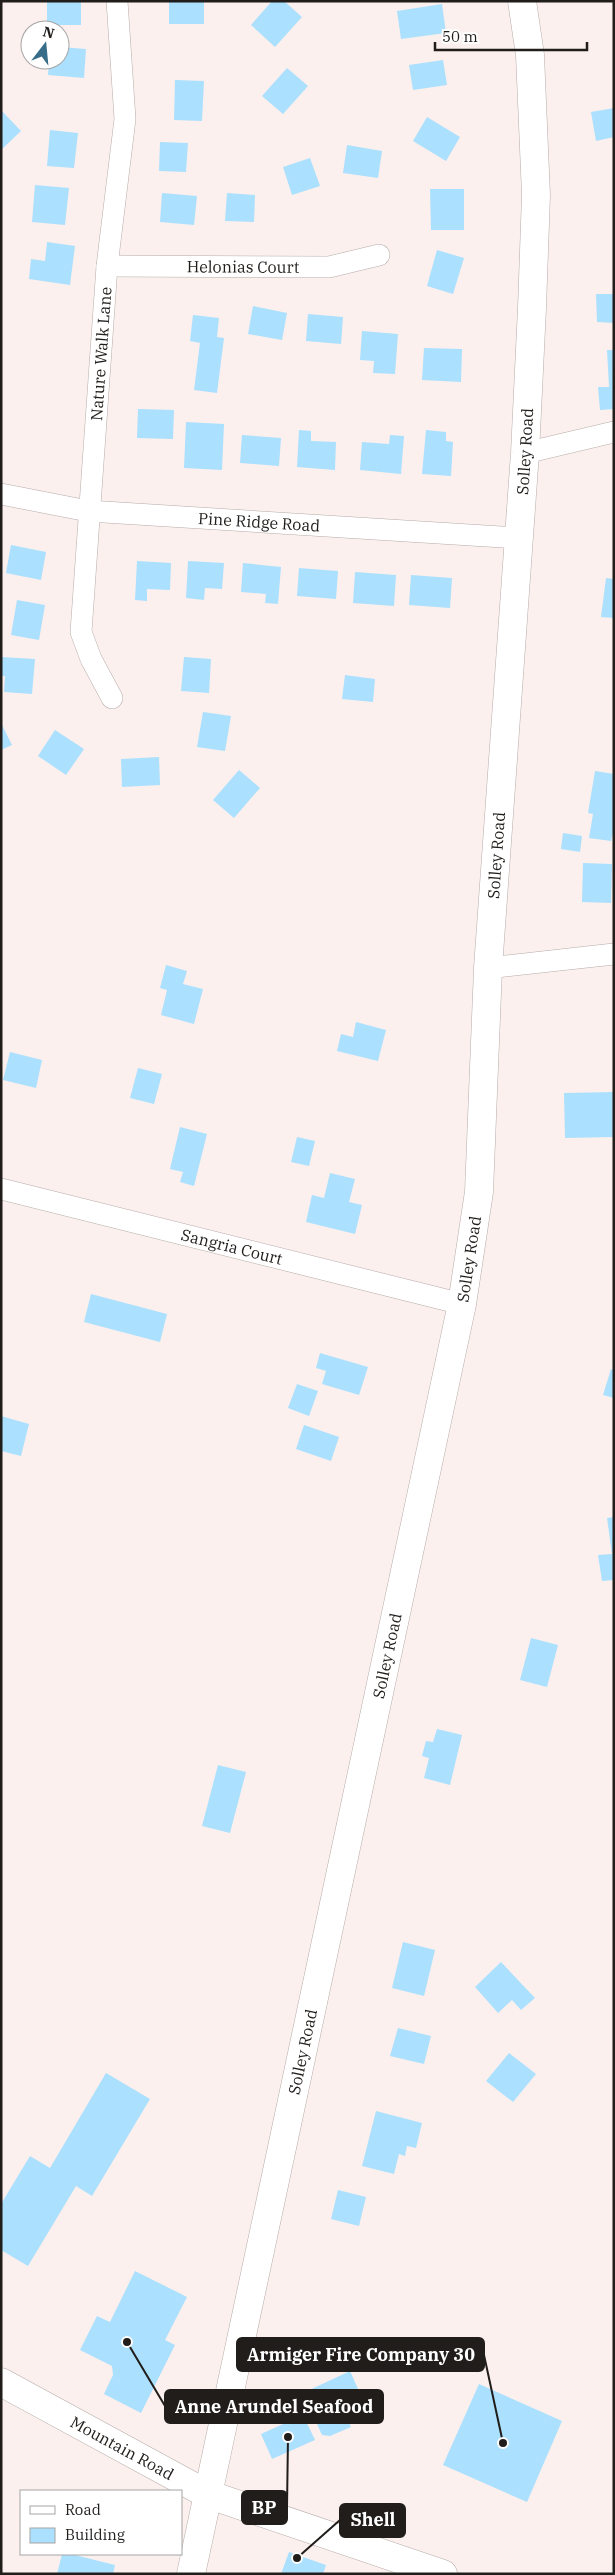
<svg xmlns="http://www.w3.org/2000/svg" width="615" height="2575" font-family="'IBM Plex Serif',serif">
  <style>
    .building { fill: #abe0fe }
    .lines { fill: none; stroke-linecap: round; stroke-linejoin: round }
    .minor-casing { stroke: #b6aca9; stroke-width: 22 }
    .secondary-casing { stroke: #b6aca9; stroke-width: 29 }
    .minor { stroke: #fff; stroke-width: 21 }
    .secondary { stroke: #fff; stroke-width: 28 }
    .labels { text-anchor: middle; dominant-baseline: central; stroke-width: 4; stroke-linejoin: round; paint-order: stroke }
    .street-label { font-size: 16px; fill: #201d1b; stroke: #fff }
    .leader { fill: none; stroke: #201d1b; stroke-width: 2 }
    .callout-dot { fill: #201d1b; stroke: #fff; stroke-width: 2 }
    .callout { fill: #201d1b; stroke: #201d1b; stroke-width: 2 }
    .callout-label { font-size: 18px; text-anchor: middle; font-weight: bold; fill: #fff }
  </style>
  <rect width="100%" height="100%" fill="#fbf0ed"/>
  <g class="building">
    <rect x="47" y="1" width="34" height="24"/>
    <rect x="169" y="1" width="35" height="23"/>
    <path d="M272 1H284L302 17 275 47 251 25Z"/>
    <path d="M442 4 446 33 401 39 397 11Z"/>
    <path d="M60 47 86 49 84 78 48 75 49 63 57 64V60H60Z"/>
    <path d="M443 60 447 85 413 90 409 65Z"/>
    <path d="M287 68 308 86 283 114 262 96Z"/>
    <path d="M175 80 204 81 202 121 174 120Z"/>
    <path d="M614 108V137L596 141 591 112Z"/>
    <path d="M1 110 21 131 1 150Z"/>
    <path d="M427 117 460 137 446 161 413 141Z"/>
    <path d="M50 130 78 133 74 168 47 166Z"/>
    <path d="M160 142 188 143 186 172 159 171Z"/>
    <path d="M347 145 382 151 378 178 343 173Z"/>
    <path d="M310 158 320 186 292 195 283 167Z"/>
    <path d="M35 185 69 188 65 225 32 222Z"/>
    <path d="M430 189H464V230H431Z"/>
    <path d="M162 193 197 196 194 225 160 222Z"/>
    <path d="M227 193 255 195 254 222 225 221Z"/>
    <path d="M47 242 75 246 70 285 29 279 31 259 45 261Z"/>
    <path d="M437 250 464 258 453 294 427 286Z"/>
    <path d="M596 294H614V323L597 322Z"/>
    <path d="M253 306 287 313 282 340 248 334Z"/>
    <path d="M308 314 343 317 341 344 306 341Z"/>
    <path d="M193 315 219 318 217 337 224 338 217 393 194 390 200 343 190 341Z"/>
    <path d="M362 331 398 334 395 374 373 373 374 361 360 360Z"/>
    <path d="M424 348 462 349 461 382 422 380Z"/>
    <path d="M607 350H614V409L600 410 598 387H609Z"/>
    <path d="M138 409 174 410 173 439 137 438Z"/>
    <path d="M186 422 224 424 222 470 184 468Z"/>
    <path d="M299 430 311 431V441L336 442 335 470 297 467Z"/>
    <path d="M426 430 446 432V441L453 442 451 476 422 474Z"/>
    <path d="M242 435 281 438 279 466 240 463Z"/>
    <path d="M390 435 404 436 401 474 360 470 362 442 389 444Z"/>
    <path d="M11 545 46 552 41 580 6 573Z"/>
    <path d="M137 561 171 563 170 590 147 589V601L135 600Z"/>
    <path d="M188 561 224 563 222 589 205 588 204 600 186 598Z"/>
    <path d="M243 563 281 567 278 604 265 603 266 594 241 592Z"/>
    <path d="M299 568 338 571 336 599 297 596Z"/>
    <path d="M355 572 396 575 394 606 353 603Z"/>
    <path d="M411 575 452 578 450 608 409 605Z"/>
    <path d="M606 578 614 579V618L601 617Z"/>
    <path d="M17 600 45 605 39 640 11 635Z"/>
    <path d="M1 657 35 659 32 694 4 692 5 676H1Z"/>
    <path d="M184 657 211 659 209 693 181 691Z"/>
    <path d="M345 675 375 679 373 702 342 699Z"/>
    <path d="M203 712 231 716 225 751 197 747Z"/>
    <path d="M1 723 12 745 1 750Z"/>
    <path d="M55 730 84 749 66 775 38 756Z"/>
    <path d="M159 757 160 785 122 787 121 759Z"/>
    <path d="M239 770 260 788 234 818 213 800Z"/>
    <path d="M595 771 614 774V829L611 841 589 838 593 814 588 813Z"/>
    <path d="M563 833 582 836 580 852 561 849Z"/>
    <path d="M583 863 612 864 611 903 582 902Z"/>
    <path d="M166 965 187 971 183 984 203 989 194 1024 161 1015 167 990 160 988Z"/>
    <path d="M356 1022 386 1030 378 1061 337 1051 341 1034 353 1037Z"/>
    <path d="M10 1052 42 1060 36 1088 3 1080Z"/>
    <path d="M138 1068 162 1074 154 1104 130 1098Z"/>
    <path d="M614 1092V1137L565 1138 564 1093Z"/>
    <path d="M180 1127 207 1134 194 1186 180 1182 183 1172 170 1169Z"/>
    <path d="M297 1137 315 1141 309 1166 291 1162Z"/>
    <path d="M330 1173 355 1179 349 1202 362 1205 355 1234 306 1222 312 1195 324 1198Z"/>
    <path d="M91 1294 167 1314 160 1342 84 1322Z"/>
    <path d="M320 1353 368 1367 359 1395 322 1384 326 1371 316 1368Z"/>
    <path d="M611 1369 614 1370V1398L603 1395Z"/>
    <path d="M297 1384 318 1391 309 1416 288 1408Z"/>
    <path d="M1 1416 29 1424 21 1456 1 1451Z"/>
    <path d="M304 1425 339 1437 331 1461 296 1449Z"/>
    <path d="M614 1517V1580L602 1581 598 1555 612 1554 607 1518Z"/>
    <path d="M531 1638 558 1645 547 1687 520 1680Z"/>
    <path d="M437 1729 462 1735 450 1785 424 1778 429 1758 422 1756 426 1741 433 1742Z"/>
    <path d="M218 1765 246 1772 230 1833 202 1826Z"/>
    <path d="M403 1942 435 1950 424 1996 392 1988Z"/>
    <path d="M501 1962 535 1998 521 2010 512 2000 498 2013 475 1987Z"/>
    <path d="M398 2028 431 2036 424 2064 390 2056Z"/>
    <path d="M509 2053 536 2074 513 2102 486 2081Z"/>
    <path d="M106 2073 150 2099 92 2196 76 2186 28 2266 1 2250V2204L30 2156 50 2168Z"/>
    <path d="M376 2111 422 2123 416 2148 407 2146 405 2156 399 2154 394 2174 362 2166Z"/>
    <path d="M338 2190 366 2197 359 2226 331 2219Z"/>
    <path d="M135 2271 187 2297 165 2340 175 2345 141 2413 104 2394 113 2375 112 2366 80 2350 97 2316 110 2322Z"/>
    <path d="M350 2371 363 2400 343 2409 351 2427 330 2436 322 2435 303 2393Z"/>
    <path d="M479 2384 562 2421 527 2502 443 2465Z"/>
    <path d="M303 2415 315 2440 272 2459 261 2434Z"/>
    <path d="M289 2552 326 2565 323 2574H281Z"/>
    <path d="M62 2554H71L115 2565 113 2574H57Z"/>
  </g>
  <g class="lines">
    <defs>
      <g id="minor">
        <path id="s1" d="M107 266 329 267 379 255"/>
        <path d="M525 453 614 432"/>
        <path id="s2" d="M1 494 88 511 518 538"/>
        <path id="s3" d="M112 698 91 659 81 632 107 266 125 119 117 1"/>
        <path d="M488 968 614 954"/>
        <path id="s4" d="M1 1189 462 1304"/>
      </g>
      <g id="secondary">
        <path id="s5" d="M1 2382 207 2494 443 2574"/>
        <path id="s6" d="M191 2574 462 1304 479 1192 488 968 525 453 532 308 536 195 530 55 522 1"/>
      </g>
    </defs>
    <use href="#minor" class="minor-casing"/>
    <use href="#secondary" class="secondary-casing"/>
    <use href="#minor" class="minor"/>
    <use href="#secondary" class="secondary"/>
  </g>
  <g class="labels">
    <g class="street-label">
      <text stroke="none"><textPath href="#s1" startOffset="136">Helonias Court</textPath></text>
      <text stroke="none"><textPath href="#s3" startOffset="352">Nature Walk Lane</textPath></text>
      <text stroke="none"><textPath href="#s6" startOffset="2154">Solley Road</textPath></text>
      <text stroke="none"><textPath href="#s2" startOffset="260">Pine Ridge Road</textPath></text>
      <text stroke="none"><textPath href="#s6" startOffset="1749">Solley Road</textPath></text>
      <text stroke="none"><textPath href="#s4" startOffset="238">Sangria Court</textPath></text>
      <text stroke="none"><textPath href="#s6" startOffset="1344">Solley Road</textPath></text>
      <text stroke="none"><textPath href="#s6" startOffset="939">Solley Road</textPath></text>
      <text stroke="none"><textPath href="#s6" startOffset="534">Solley Road</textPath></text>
      <text stroke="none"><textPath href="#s5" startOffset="138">Mountain Road</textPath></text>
    </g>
  </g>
  <path class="leader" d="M503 2443L484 2355M127 2342L165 2406M288 2437L287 2507M297 2558L340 2520"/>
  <g class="callout-dot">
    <circle cx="503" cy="2443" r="5"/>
    <circle cx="127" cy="2342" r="5"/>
    <circle cx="288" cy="2437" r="5"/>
    <circle cx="297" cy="2558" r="5"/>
  </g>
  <g class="callout">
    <rect x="237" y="2338" width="247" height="33" rx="5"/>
    <rect x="165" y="2390" width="218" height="33" rx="5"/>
    <rect x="242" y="2491" width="45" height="33" rx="5"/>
    <rect x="340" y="2504" width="65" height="33" rx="5"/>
  </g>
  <g class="callout-label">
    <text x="361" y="2361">Armiger Fire Company 30</text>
    <text x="274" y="2413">Anne Arundel Seafood</text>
    <text x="264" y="2514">BP</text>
    <text x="373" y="2526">Shell</text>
  </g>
  <rect width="615" height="2575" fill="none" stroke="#201d1b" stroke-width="5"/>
  <rect x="20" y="2490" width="162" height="65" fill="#ffffff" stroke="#a6a5a4"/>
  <rect x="30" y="2506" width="25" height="8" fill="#ffffff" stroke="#a6a5a4"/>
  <text x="65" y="2515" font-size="15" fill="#201d1b">Road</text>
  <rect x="30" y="2528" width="25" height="15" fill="#abe0fe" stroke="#a6a5a4"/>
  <text x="65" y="2540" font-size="15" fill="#201d1b">Building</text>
  <g transform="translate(45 45) rotate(16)"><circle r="24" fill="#ffffff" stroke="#a6a5a4"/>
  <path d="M0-4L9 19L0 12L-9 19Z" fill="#376d88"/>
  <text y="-8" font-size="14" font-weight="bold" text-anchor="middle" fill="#201d1b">N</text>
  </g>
  <path d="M435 42v8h152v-8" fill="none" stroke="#201d1b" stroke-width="2.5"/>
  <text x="442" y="42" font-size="15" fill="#201d1b" stroke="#ffffff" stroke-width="4" paint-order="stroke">50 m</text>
</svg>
